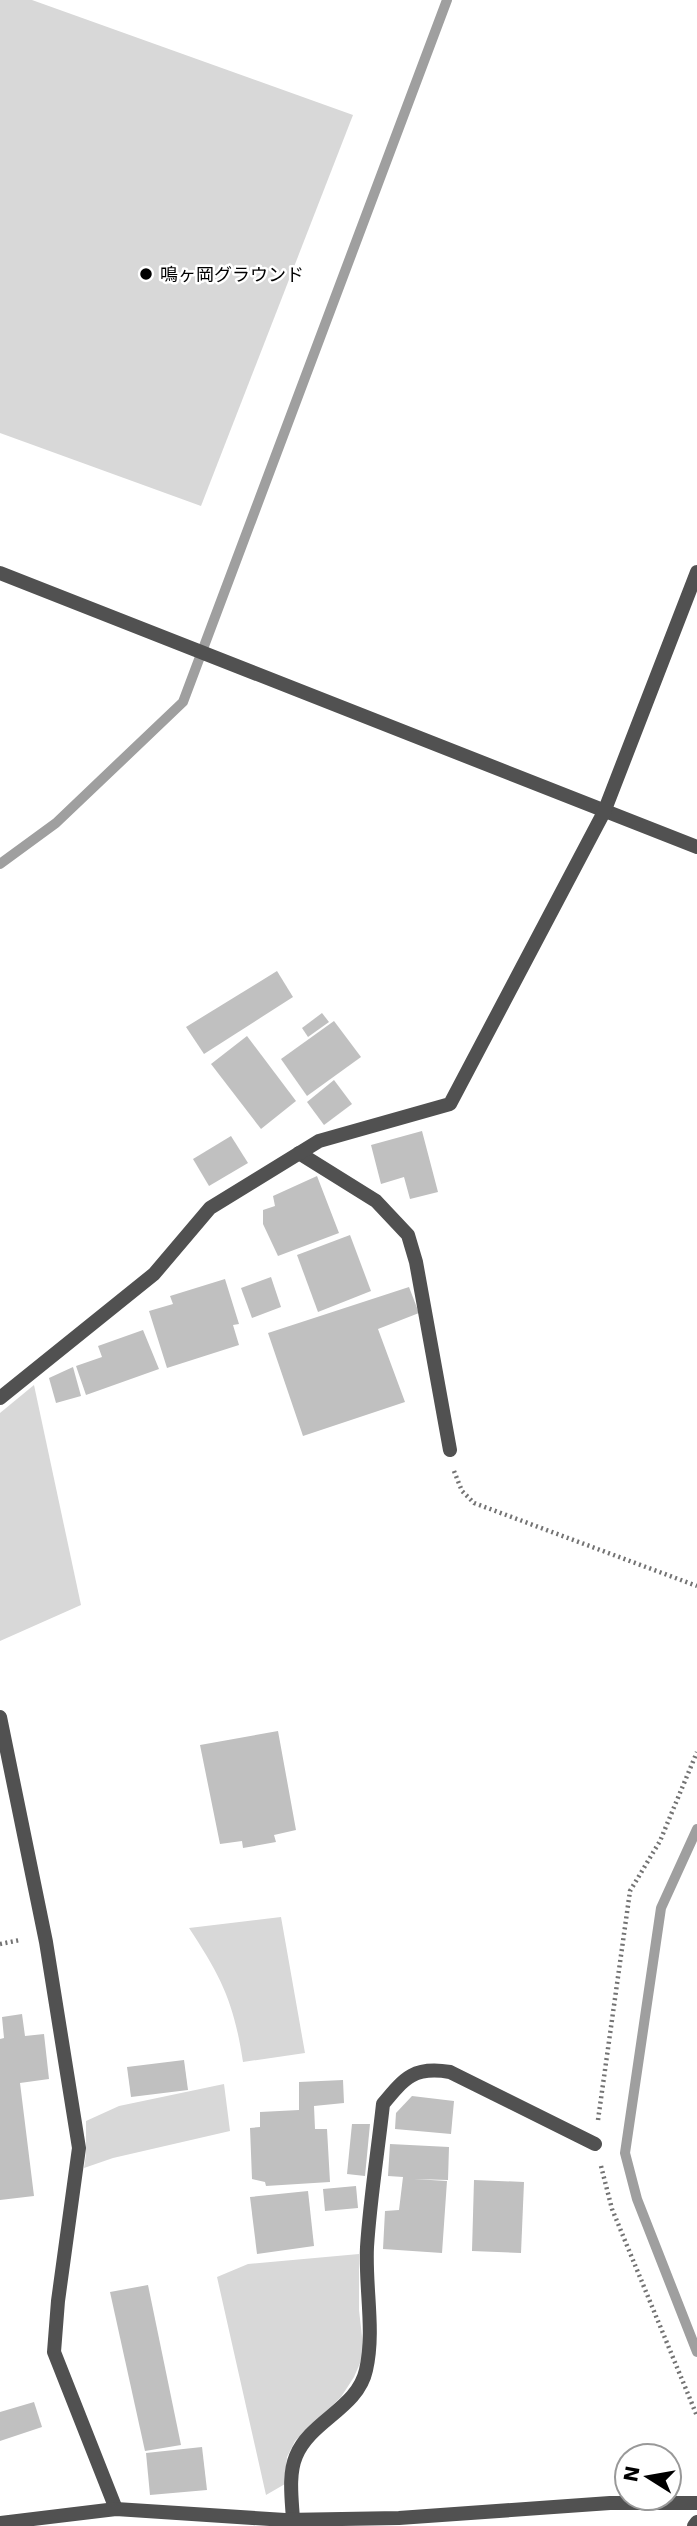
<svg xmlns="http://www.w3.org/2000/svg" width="697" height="2526" font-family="'DejaVu Sans','Noto Sans JP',sans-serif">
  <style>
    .green { fill: #d8d8d8 }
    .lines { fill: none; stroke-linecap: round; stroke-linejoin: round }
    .stream { stroke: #9f9f9f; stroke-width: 10 }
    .building { fill: #c0c0c0 }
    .path { stroke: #737373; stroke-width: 4.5; stroke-dasharray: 2 3.5; stroke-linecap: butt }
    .street { stroke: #515151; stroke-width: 14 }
    .poi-dot { fill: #000; stroke: #fff; stroke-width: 2.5 }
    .labels { text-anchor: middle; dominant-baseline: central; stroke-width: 5; stroke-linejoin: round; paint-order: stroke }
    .poi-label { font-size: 18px; fill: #000; stroke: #fff; text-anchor: start }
  </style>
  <rect width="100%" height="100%" fill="#fff"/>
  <g class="green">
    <path d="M0 0H32L353 115 201 506 0 433Z"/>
    <path d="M34 1385 81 1605 0 1641V1413Z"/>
    <path d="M281 1917 305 2053 243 2062C234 2003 222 1978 189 1928Z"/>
    <path d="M224 2084 230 2131 113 2158 84 2168 86 2154V2121L119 2106Z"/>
    <path d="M359 2254V2310L364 2354 354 2377 341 2397 295 2441 287 2457 285 2484 266 2495 217 2277 248 2264Z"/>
  </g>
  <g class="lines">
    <g class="stream">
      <path d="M0 864 56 823 183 702 447 0"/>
      <path d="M697 1829 661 1908 625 2153 637 2199 697 2352"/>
    </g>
  </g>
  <g class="building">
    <path d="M277 971 293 997 204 1054 186 1027Z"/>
    <path d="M322 1013 329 1022 308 1037 302 1028Z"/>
    <path d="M334 1021 361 1057 307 1096 281 1059Z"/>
    <path d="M247 1036 296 1101 261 1129 211 1064Z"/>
    <path d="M334 1080 352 1104 324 1125 307 1102Z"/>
    <path d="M422 1131 438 1192 410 1199 404 1177 381 1184 371 1145Z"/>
    <path d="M231 1136 248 1163 209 1186 193 1159Z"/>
    <path d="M317 1176 339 1233 278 1256 263 1224V1210L275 1206 273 1196Z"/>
    <path d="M350 1235 371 1291 318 1312 297 1255Z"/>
    <path d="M271 1277 281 1307 252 1318 241 1288Z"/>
    <path d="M225 1279 239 1324 233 1325 239 1345 167 1368 149 1311 173 1304 170 1296Z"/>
    <path d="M409 1287 419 1313 378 1329 405 1402 303 1436 268 1333Z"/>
    <path d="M143 1330 159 1369 86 1395 76 1366 102 1357 98 1346Z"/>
    <path d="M73 1367 81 1396 56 1403 49 1378Z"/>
    <path d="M278 1731 296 1830 274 1835 276 1842 243 1848 242 1841 220 1844 200 1745Z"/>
    <path d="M22 2014 25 2036 44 2034 49 2079 20 2083 34 2196 0 2200V2039L4 2038 2 2017Z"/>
    <path d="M184 2060 188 2090 131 2097 127 2067Z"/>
    <path d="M343 2080 344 2103 314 2106 315 2129H327L330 2182 266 2186 265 2182 252 2179 250 2128 260 2127V2112L299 2110V2082Z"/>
    <path d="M412 2096 454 2101 451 2134 395 2129 396 2113Z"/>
    <path d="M352 2124H370L365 2176 347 2174Z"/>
    <path d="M390 2144 449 2147 448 2180 414 2179 447 2181 442 2253 383 2249 385 2211 399 2210 403 2177 388 2176Z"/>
    <path d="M474 2180 524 2182 521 2253 472 2251Z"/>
    <path d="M356 2186 358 2208 325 2211 323 2189Z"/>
    <path d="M308 2191 314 2246 257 2254 250 2197Z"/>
    <path d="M148 2285 181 2445 145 2451 110 2292Z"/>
    <path d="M34 2402 42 2427 0 2441V2412Z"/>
    <path d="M202 2447 207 2490 150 2495 146 2453Z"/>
  </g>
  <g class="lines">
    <g class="path">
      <path d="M454 1471 462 1491 474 1503 697 1586"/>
      <path d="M0 1944 20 1940"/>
      <path d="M598 2120 630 1891 660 1841 697 1752"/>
      <path d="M601 2166 612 2209 697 2416"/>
    </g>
    <g class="street">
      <path d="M0 573 697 847"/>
      <path d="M299 1153 376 1201 408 1235 416 1262 450 1450"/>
      <path d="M0 1398 154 1274 210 1208 319 1141 450 1104 604 812 697 572"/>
      <path d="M0 1717 46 1942 79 2148 58 2301 54 2352 116 2509"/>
      <path d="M293 2520C292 2500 288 2475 296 2456 310 2421 358 2408 366 2370 375 2331 365 2288 367 2247 370 2199 378 2151 383 2104 405 2077 415 2066 450 2072L595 2144"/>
      <path d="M0 2523 116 2509 285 2520 399 2518 610 2503H697"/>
      <path d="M694 2526 697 2522"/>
    </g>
  </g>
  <circle class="poi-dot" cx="146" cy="274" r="7"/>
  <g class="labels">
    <g class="poi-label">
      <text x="160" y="274">鳴ヶ岡グラウンド</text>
    </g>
  </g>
  <g transform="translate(648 2477) rotate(281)"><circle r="33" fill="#ffffff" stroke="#999999" stroke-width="2"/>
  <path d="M0-5L12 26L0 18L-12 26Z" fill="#000000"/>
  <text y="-10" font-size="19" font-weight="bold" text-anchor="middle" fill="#000000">N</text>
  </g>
</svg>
